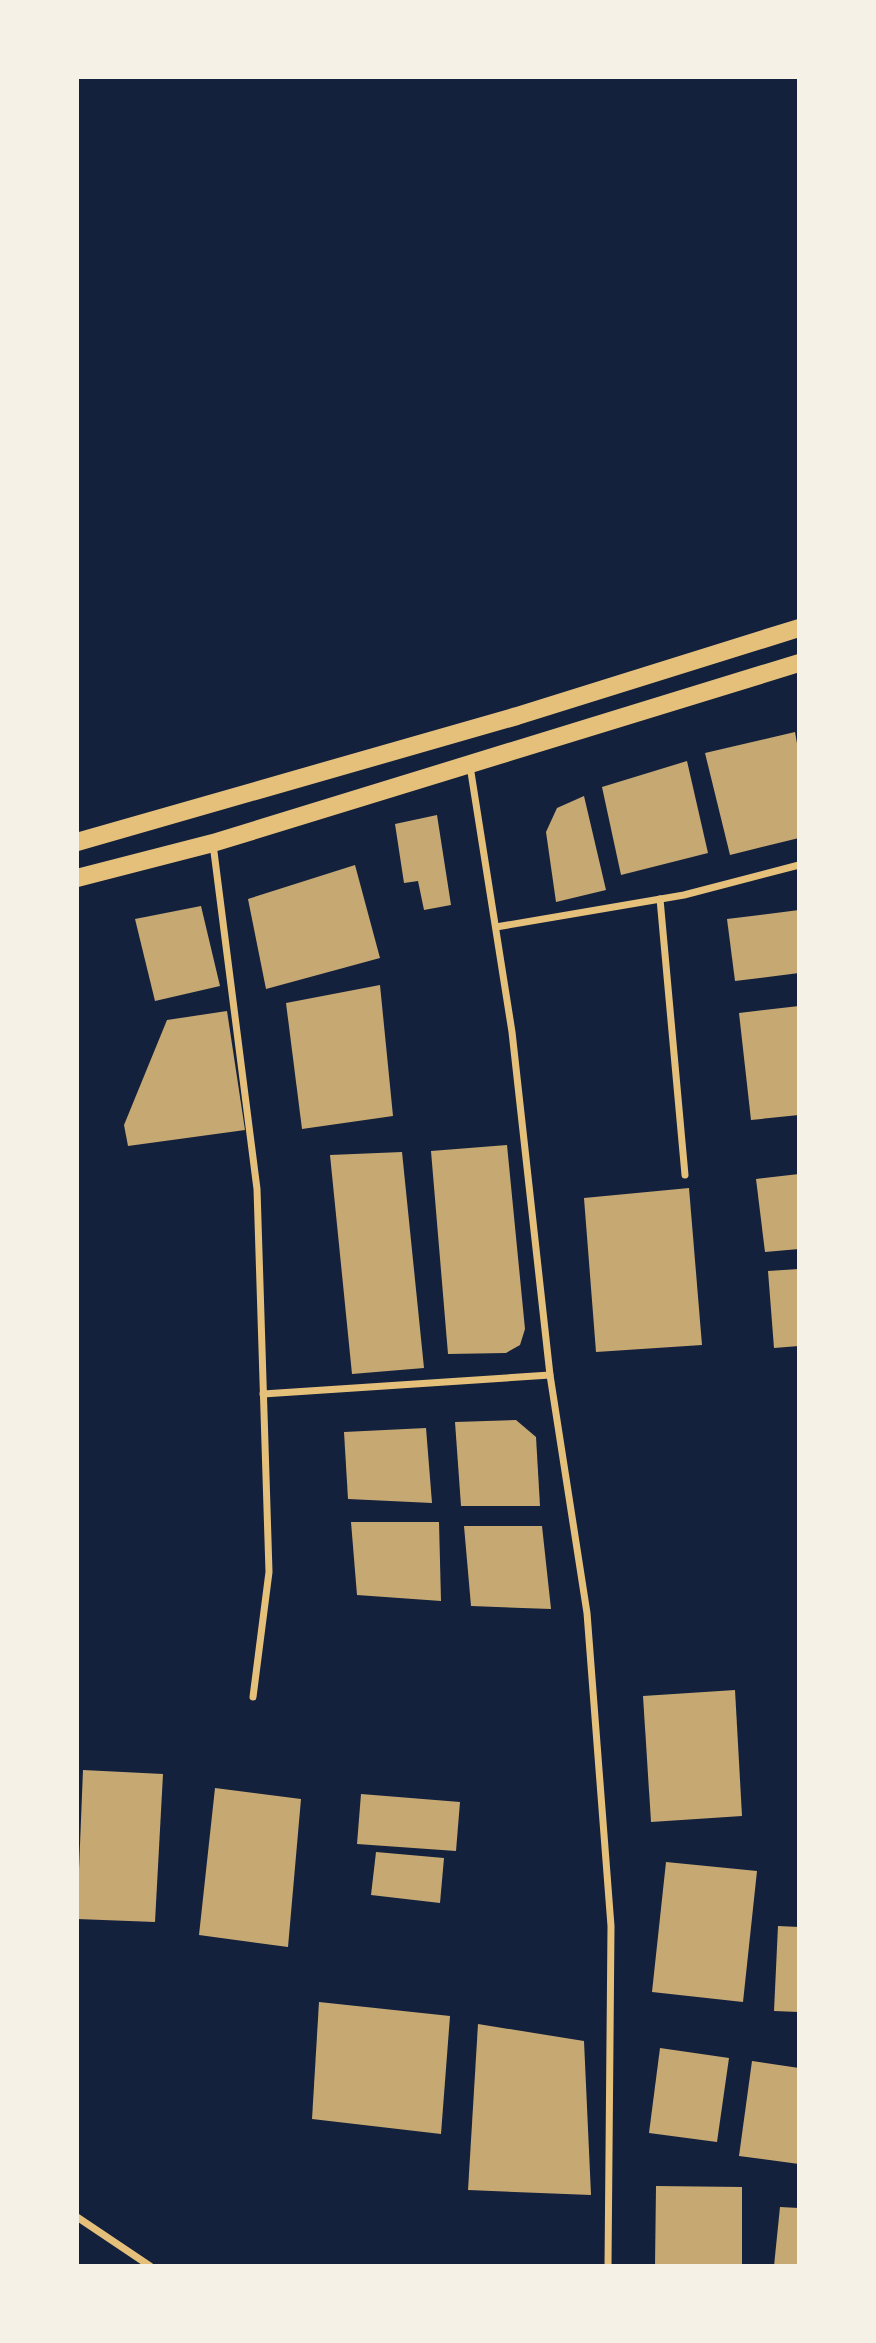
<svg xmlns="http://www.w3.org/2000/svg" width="876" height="2343" font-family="'Public Sans',sans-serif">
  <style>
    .building { fill: #c6a872 }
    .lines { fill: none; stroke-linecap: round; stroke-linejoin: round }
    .minor { stroke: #e5c07b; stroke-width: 7 }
    .primary { stroke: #e5c07b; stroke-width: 18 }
  </style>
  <rect width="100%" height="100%" fill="#14213d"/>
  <g class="building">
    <path d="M795 732 799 755V838L730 855 705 753Z"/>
    <path d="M687 761 708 853 621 875 602 787Z"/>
    <path d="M584 796 606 890 556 902 546 832 557 808Z"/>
    <path d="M437 815 451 905 424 910 418 881 404 883 395 824Z"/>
    <path d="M355 865 380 958 266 989 248 899Z"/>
    <path d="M201 906 220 986 155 1001 135 919Z"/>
    <path d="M799 910V973L735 981 727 919Z"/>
    <path d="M380 985 393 1116 302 1129 286 1003Z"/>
    <path d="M799 1006V1115L751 1120 739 1013Z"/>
    <path d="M227 1011 245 1130 128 1146 124 1125 167 1020Z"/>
    <path d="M507 1145 525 1329 520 1345 506 1353 448 1354 431 1151Z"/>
    <path d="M402 1152 424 1368 352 1374 330 1155Z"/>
    <path d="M799 1174V1249L765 1252 756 1179Z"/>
    <path d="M689 1188 702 1345 596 1352 584 1198Z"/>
    <path d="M799 1269V1346L774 1348 768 1271Z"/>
    <path d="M516 1420 536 1437 540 1506H461L455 1422Z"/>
    <path d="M426 1428 432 1503 348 1499 344 1432Z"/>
    <path d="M351 1522H439L441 1601 357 1595Z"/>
    <path d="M464 1526H542L551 1609 471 1606Z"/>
    <path d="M735 1690 742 1816 651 1822 643 1696Z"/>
    <path d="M83 1770 163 1774 155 1922 77 1919Z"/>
    <path d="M215 1788 301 1799 288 1947 199 1935Z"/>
    <path d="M361 1794 460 1802 456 1851 357 1844Z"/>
    <path d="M376 1852 444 1858 440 1903 371 1895Z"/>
    <path d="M666 1862 757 1871 743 2002 652 1992Z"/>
    <path d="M778 1926 799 1927V2012L774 2011Z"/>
    <path d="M319 2002 450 2016 441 2134 312 2119Z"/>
    <path d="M478 2024 584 2041 591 2195 468 2190Z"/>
    <path d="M660 2048 729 2058 717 2142 649 2133Z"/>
    <path d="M752 2061 799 2068V2164L739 2156Z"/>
    <path d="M656 2186 742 2187V2266H655Z"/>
    <path d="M780 2207 799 2208V2266H774Z"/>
  </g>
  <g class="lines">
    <g class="minor">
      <path d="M470 766 512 1032 550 1375 587 1613 611 1926 608 2266"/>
      <path d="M213 844 257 1189 269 1572 253 1697"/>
      <path d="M660 899 685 1175"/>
      <path d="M496 927 684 895 799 865"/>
      <path d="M263 1394 550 1375"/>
      <path d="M77 2217 150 2266"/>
    </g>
    <g class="primary">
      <path d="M77 842 517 716 799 628"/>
      <path d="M77 878 213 843 799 663"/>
    </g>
  </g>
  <rect width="876" height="2343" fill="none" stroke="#f6f1e7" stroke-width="158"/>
</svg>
